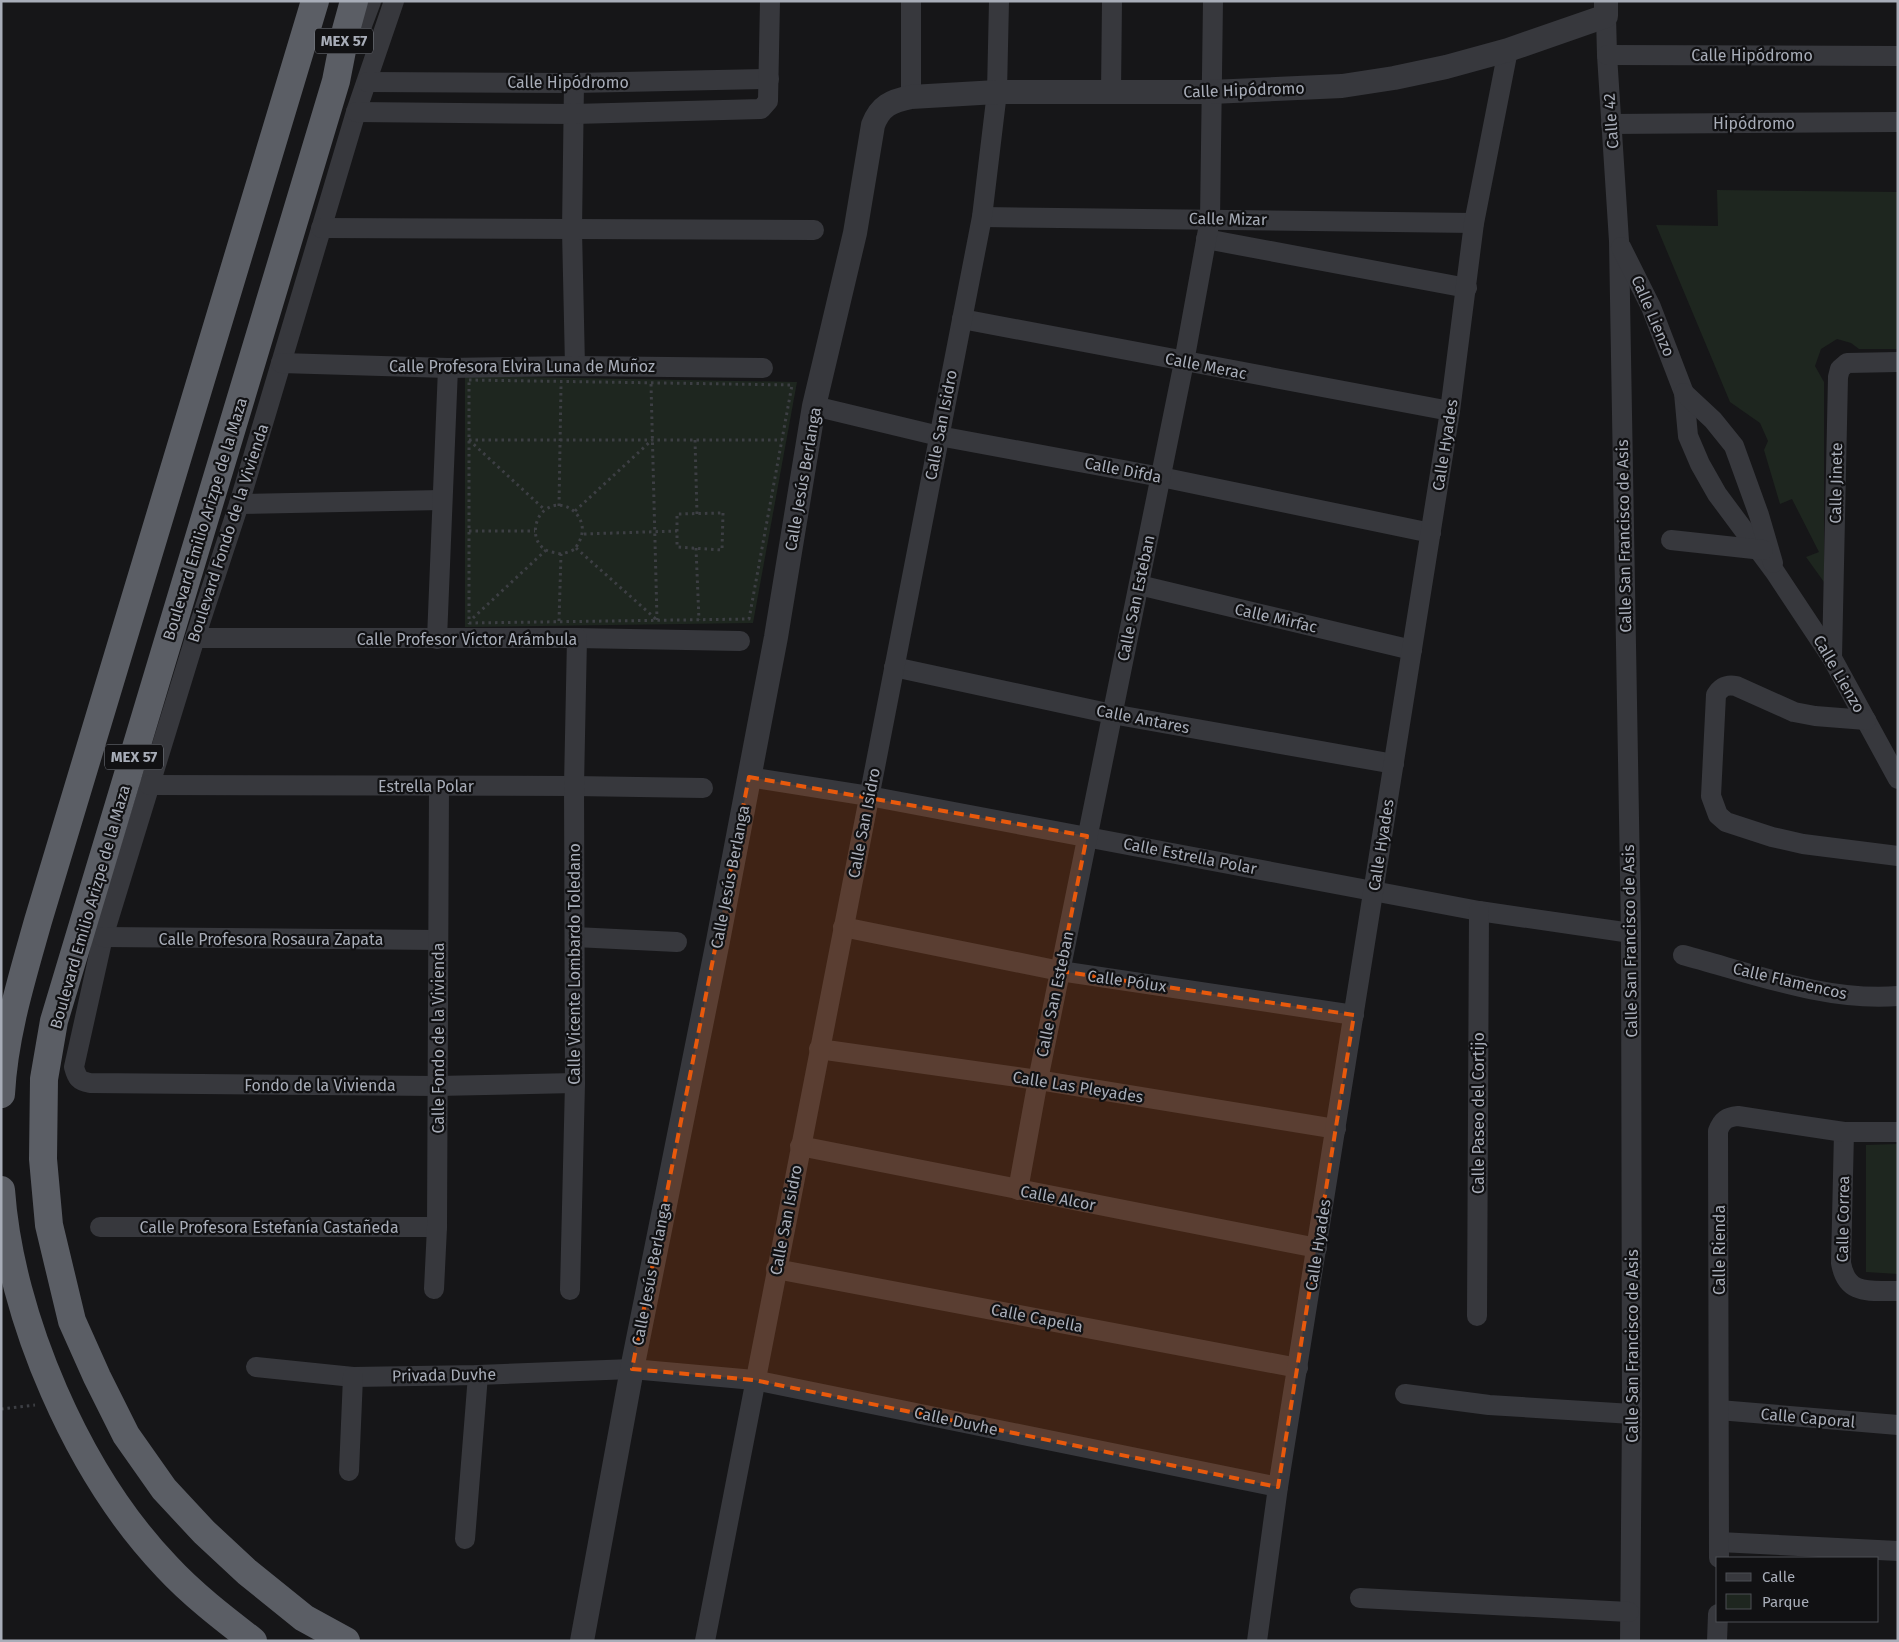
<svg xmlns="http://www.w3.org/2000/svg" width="1899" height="1642" font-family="'Fira Sans',sans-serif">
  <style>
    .green { fill: #1e261f }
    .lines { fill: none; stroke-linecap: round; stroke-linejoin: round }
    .path { stroke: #3d3f44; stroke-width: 3; stroke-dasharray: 2.5 4; stroke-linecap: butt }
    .minor { stroke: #37383d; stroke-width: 20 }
    .tertiary { stroke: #37383d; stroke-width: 24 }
    .trunk { stroke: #5b5e65; stroke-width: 28 }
    .marked { fill: #e8590c; fill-opacity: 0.2; stroke: #e8590c; stroke-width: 4; stroke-dasharray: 10 6; stroke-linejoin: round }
    .labels { text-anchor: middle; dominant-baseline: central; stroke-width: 4.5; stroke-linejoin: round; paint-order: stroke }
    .shield { fill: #111113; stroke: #7b7e86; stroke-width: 1 }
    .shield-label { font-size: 15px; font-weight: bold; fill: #a8adb8 }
    .street-label { font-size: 16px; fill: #a8adb8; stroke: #111113 }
  </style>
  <rect width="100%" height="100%" fill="#161618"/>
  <g class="green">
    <path d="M1717 190 1898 192V349H1859L1851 343 1837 339 1821 349 1815 366 1824 382V582L1806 557 1819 552 1792 499 1780 504 1764 450 1768 441 1760 423 1730 402 1656 225 1718 226Z"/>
    <path d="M465 376 797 382 753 623 465 627Z"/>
    <path d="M1898 1144V1274L1866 1272V1145Z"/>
  </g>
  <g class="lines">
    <g class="path">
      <path d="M469 380 792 385 749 619 469 623Z"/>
      <path d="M651 384 657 620"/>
      <path d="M469 440H782"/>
      <path d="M469 440 545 510"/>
      <path d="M695 440 697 514"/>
      <path d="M559 506 561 385"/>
      <path d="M575 511 652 440"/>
      <path d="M723 513 722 550 677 547V514Z"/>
      <path d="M469 531H535"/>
      <path d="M584 534 677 531"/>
      <path d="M576 548 657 620"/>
      <path d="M696 548 699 620"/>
      <path d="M473 618 546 550"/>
      <path d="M559 621 561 554C565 553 572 551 575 549 576 548 578 543 579 542 592 518 564 495 545 510 533 519 531 542 546 550 550 552 556 553 561 554"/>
      <path d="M1 1409 35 1405"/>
    </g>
    <g class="minor">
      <path d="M394 1 356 112 239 504 195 638 103 937 74 1067C77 1078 79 1081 90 1083L437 1086 575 1083"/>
      <path d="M1606 16 1607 55 1619 241 1631 933 1632 1414 1630 1641"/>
      <path d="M1607 55 1898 56"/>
      <path d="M367 82 574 83 769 79"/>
      <path d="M574 83 572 230 575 366"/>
      <path d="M1111 92 1112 1"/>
      <path d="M911 97V1"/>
      <path d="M356 112 574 114 761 109 768 101 770 1"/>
      <path d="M1611 124 1898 122"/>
      <path d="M982 217 1474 223"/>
      <path d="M321 228 814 230"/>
      <path d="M1206 239 1467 288"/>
      <path d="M1621 247 1651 307 1684 393 1688 436 1700 464 1717 494 1775 572 1832 658 1898 779"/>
      <path d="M962 319 1450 411"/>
      <path d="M281 363 448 368 575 366 763 368"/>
      <path d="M1684 393 1713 420 1734 446 1759 515 1773 563"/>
      <path d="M814 406 939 436 1161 477 1431 533"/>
      <path d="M239 504 442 500"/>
      <path d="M1671 540 1763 550"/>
      <path d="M1139 585 1412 650"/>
      <path d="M195 638H577L740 641"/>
      <path d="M437 639 448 368"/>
      <path d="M1832 658 1838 377 1840 369 1847 363 1898 362"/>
      <path d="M894 667 1112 714 1394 764"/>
      <path d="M1866 720 1815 716 1794 712 1736 686C1726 684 1721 687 1716 695L1711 796 1718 815 1726 822 1772 837 1803 844 1898 856"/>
      <path d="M749 777 869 796 1479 911 1631 933"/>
      <path d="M149 785 574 786 703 788"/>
      <path d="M843 927 1060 971 1354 1015"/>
      <path d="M103 937 438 940"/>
      <path d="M575 937 677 942"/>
      <path d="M1683 955C1751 973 1827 1002 1898 996"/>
      <path d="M819 1049 1038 1080 1336 1129"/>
      <path d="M1844 1132 1841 1263C1847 1297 1871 1290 1898 1291"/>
      <path d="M800 1146 1317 1248"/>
      <path d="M1018 1190 1038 1080 1184 362 1210 219 1213 1"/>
      <path d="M100 1227H437"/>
      <path d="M776 1269 1298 1368"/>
      <path d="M434 1289 437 1227 439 786"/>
      <path d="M570 1290 575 1083 574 786 577 638"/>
      <path d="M1477 1316 1479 911"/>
      <path d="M256 1367 353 1377 478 1375 632 1369 754 1380 1278 1487"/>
      <path d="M1405 1394 1489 1405 1632 1414"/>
      <path d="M1719 1410 1898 1425"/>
      <path d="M349 1471 353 1377"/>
      <path d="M465 1539 478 1375"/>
      <path d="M1719 1542 1898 1551"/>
      <path d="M1719 1558 1718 1131C1722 1120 1727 1117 1738 1116L1844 1132H1898"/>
      <path d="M1360 1598 1629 1612"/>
      <path d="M705 1641 982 217 997 92 999 1"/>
      <path d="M1257 1641 1278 1487 1450 411 1474 223 1508 50"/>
      <path d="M1717 1641 1718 1614"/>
    </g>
    <g class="tertiary">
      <path d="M354 41 369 1"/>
      <path d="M582 1641 632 1369 718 941 776 637 814 406 855 233 873 125C880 106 891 101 911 97L997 92H1211L1342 86 1394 78 1446 67 1508 50 1606 16V1"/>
    </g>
    <g class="trunk">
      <path d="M1 1094C4 1035 22 978 38 921L315 1"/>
      <path d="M1 1190C10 1317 78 1474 167 1567 192 1594 223 1618 253 1641"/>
      <path d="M346 1641 304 1618 247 1572 204 1532 164 1489 126 1435 97 1377 72 1321 49 1225 43 1159 44 1079 54 1021 336 81 346 30 354 1"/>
    </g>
  </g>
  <path class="marked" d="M749 777 1087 836 1060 971 1354 1015 1278 1487 754 1380 632 1369Z"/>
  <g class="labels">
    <g class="shield">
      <rect x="315" y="28.5" width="58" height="25" rx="4"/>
      <rect x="105" y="744.5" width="58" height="25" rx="4"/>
    </g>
    <g class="shield-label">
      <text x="344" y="41">MEX 57</text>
      <text x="134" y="757">MEX 57</text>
    </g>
    <g class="street-label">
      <text x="1752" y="55">Calle Hipódromo</text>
      <text x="568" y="82">Calle Hipódromo</text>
      <text transform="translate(1244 90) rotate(-2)">Calle Hipódromo</text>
      <text transform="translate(1611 121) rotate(-94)">Calle 42</text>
      <text x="1754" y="123">Hipódromo</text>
      <text transform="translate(1228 219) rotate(1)">Calle Mizar</text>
      <text transform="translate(1653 316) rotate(67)">Calle Lienzo</text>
      <text x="522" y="366">Calle Profesora Elvira Luna de Muñoz</text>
      <text transform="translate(1206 366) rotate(11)">Calle Merac</text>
      <text transform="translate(941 425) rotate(-79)">Calle San Isidro</text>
      <text transform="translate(1445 445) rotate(-81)">Calle Hyades</text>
      <text transform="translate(1123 470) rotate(11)">Calle Difda</text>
      <text transform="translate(803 479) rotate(-80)">Calle Jesús Berlanga</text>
      <text transform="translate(1836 483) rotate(-89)">Calle Jinete</text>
      <text transform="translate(205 519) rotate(-73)">Boulevard Emilio Arizpe de la Maza</text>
      <text transform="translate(228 533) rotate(-72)">Boulevard Fondo de la Vivienda</text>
      <text transform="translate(1624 536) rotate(-91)">Calle San Francisco de Asis</text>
      <text transform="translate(1136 598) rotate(-78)">Calle San Esteban</text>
      <text transform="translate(1276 618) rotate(13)">Calle Mirfac</text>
      <text x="467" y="639">Calle Profesor Víctor Arámbula</text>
      <text transform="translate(1839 674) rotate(60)">Calle Lienzo</text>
      <text transform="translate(1143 719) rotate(11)">Calle Antares</text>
      <text x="426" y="786">Estrella Polar</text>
      <text transform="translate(864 823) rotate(-79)">Calle San Isidro</text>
      <text transform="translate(1381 845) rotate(-81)">Calle Hyades</text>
      <text transform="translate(1190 856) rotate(11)">Calle Estrella Polar</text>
      <text transform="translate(730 877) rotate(-79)">Calle Jesús Berlanga</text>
      <text transform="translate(90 907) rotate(-74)">Boulevard Emilio Arizpe de la Maza</text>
      <text x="271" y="939">Calle Profesora Rosaura Zapata</text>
      <text transform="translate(1630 941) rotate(-91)">Calle San Francisco de Asis</text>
      <text transform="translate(574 964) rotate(-90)">Calle Vicente Lombardo Toledano</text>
      <text transform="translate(1127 981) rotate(8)">Calle Pólux</text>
      <text transform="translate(1790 981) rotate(13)">Calle Flamencos</text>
      <text transform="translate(1055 994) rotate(-78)">Calle San Esteban</text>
      <text transform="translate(438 1038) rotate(-90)">Calle Fondo de la Vivienda</text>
      <text x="320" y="1085">Fondo de la Vivienda</text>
      <text transform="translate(1078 1087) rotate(9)">Calle Las Pleyades</text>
      <text transform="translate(1478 1113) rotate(-90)">Calle Paseo del Cortijo</text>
      <text transform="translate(1058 1198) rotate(11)">Calle Alcor</text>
      <text transform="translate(1843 1219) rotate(-89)">Calle Correa</text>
      <text transform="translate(786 1220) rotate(-79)">Calle San Isidro</text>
      <text x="269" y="1227">Calle Profesora Estefanía Castañeda</text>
      <text transform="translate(1318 1245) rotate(-81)">Calle Hyades</text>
      <text transform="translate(1719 1250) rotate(-90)">Calle Rienda</text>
      <text transform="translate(651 1274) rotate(-79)">Calle Jesús Berlanga</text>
      <text transform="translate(1037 1318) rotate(11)">Calle Capella</text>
      <text transform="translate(1632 1346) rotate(-90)">Calle San Francisco de Asis</text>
      <text transform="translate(444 1375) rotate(-1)">Privada Duvhe</text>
      <text transform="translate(1808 1418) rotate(5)">Calle Caporal</text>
      <text transform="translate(956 1421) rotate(12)">Calle Duvhe</text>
    </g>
  </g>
  <rect width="1899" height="1642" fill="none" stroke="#a8adb8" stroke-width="5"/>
  <rect x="1716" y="1557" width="162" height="65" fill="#111113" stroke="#4d4f55"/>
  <rect x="1726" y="1573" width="25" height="8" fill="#37383d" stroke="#4d4f55"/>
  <text x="1762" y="1582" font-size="15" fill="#a8adb8">Calle</text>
  <rect x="1726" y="1594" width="25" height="15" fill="#1e261f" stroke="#4d4f55"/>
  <text x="1762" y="1607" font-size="15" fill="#a8adb8">Parque</text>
</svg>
